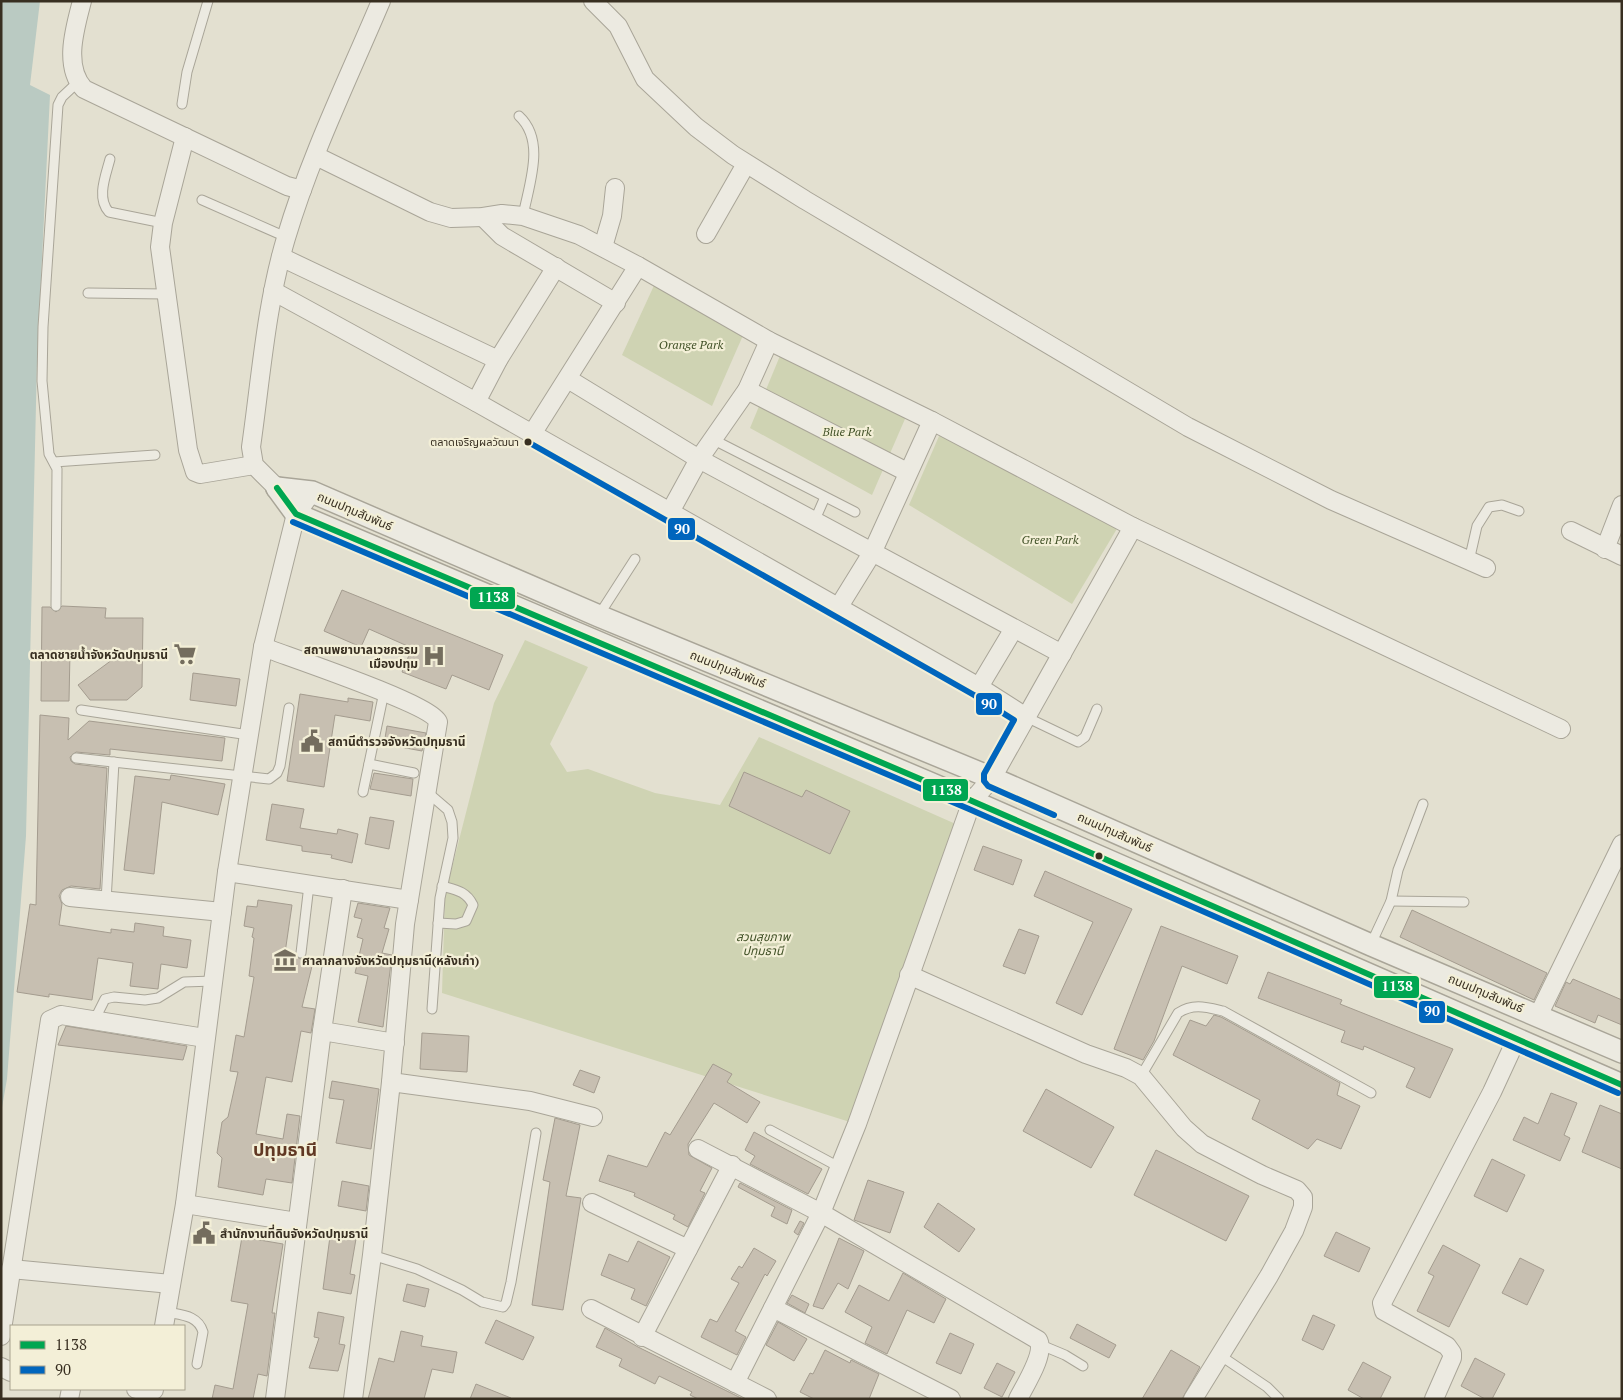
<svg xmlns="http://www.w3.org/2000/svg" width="1623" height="1400" font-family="'PT Serif','Noto Sans Thai',serif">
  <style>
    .green { fill: #cfd3b3 }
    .water { fill: #bacac2 }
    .building { fill: #c7bfb1; stroke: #a49c8f }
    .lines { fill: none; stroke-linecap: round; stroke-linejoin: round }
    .service-casing { stroke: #a9a598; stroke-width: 11 }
    .minor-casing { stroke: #a9a598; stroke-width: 20 }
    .tertiary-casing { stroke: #a9a598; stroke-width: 24 }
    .service { stroke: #eceae1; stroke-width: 9 }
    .minor { stroke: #eceae1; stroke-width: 18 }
    .tertiary { stroke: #eceae1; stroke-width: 21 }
    .bus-1-casing { stroke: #f3efd7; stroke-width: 10 }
    .bus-2-casing { stroke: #f3efd7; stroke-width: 10 }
    .bus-1 { stroke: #00a651; stroke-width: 6 }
    .bus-2 { stroke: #0065bd; stroke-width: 6 }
    .bus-dot { fill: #382f21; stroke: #f3efd7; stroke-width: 2 }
    .labels { text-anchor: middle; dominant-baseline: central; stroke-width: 4.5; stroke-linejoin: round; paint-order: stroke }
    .bus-label { font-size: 11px; fill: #382f21; stroke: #f3efd7; text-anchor: end }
    .park-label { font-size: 12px; font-style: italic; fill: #435329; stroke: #f3efd7 }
    .street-label { font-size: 12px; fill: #382f21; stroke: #f3efd7 }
    .poi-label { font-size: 12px; font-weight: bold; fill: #382f21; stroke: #f3efd7; text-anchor: start }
    .district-label { font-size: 18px; font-weight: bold; fill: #613823; stroke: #f3efd7 }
    .line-badge { stroke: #f3efd7; stroke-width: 2 }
    .badge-label { font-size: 14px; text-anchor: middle; font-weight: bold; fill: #fff }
  </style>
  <rect width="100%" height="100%" fill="#e3e0d0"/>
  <g class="green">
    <path d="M657 279 748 324 712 406 622 355Z"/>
    <path d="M782 351 908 412 872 495 750 428Z"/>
    <path d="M943 427 1118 527 1072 604 909 505Z"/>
    <path d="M525 640 588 667 550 744 567 772 588 769 655 793 720 805 759 737 958 825 853 1123 442 993 445 895 494 703Z"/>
  </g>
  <path class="water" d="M1 1H40L30 85 50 95 37 361 26 836 7 1079 1 1113Z"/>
  <g class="building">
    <path d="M342 590 503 655 489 690 452 675 446 689 402 672 412 648 369 629 361 647 324 631Z"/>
    <path d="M62 606 106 608 105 618H143L142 687 127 700H90L78 685 120 654 70 652 69 701H41L42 607H50L56 612Z"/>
    <path d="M193 673 240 679 236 706 190 700Z"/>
    <path d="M300 694 348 702V698L373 702 370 721 335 715 324 787 287 781Z"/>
    <path d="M40 715 69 718 68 740 89 721 225 738 222 761 110 749V755L76 752 70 757 71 761 75 764 107 768 100 889 71 886 62 890 59 896 62 904 59 925 111 933V929L134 932 135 923 164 927 163 936 191 940 187 968 161 964 158 989 130 986 133 963 98 958 92 1000 49 994V997L17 992 30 904 36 905Z"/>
    <path d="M387 726 426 733 422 751 384 744Z"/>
    <path d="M744 772 802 797 806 790 850 811 830 854 729 806Z"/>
    <path d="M374 773 413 779 411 796 370 789Z"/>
    <path d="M171 775 225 784 218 815 162 802 154 874 124 870 135 776 170 780Z"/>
    <path d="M272 804 304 809 300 828 337 834 338 829 358 834 352 863 331 858 332 855 302 851V846L266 840Z"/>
    <path d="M370 817 394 821 389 849 365 844Z"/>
    <path d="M983 846 1022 860 1013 885 974 870Z"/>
    <path d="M1045 871 1132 909 1082 1015 1056 1003 1093 922 1034 896Z"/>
    <path d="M258 900 292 905 285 953 295 955 300 959 306 957 314 958 302 1007 315 1009 311 1033 301 1031 292 1082 266 1077 256 1134 283 1139 287 1114 300 1116 292 1183 266 1179 263 1195 218 1187 222 1158 217 1153 222 1122 228 1117 238 1072 230 1071 236 1035 244 1037 254 977 249 976 254 938 252 937 254 928 244 926 247 906 257 907Z"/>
    <path d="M358 903 390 908 384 928 389 929 382 953 392 955 383 1027 358 1022 368 976 355 973 363 939 357 937 362 919 354 917Z"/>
    <path d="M1412 910 1547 973 1534 1000 1400 937Z"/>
    <path d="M1161 926 1238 956 1227 984 1182 966 1154 1041 1143 1060 1114 1049Z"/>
    <path d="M1019 929 1039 936 1025 974 1003 966Z"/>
    <path d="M1268 972 1342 1000 1340 1004 1453 1049 1430 1098 1406 1087 1415 1068 1364 1046 1363 1050 1341 1042 1345 1031 1258 998Z"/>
    <path d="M1573 979 1622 1000V1025L1598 1015 1595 1023 1555 1006 1566 982 1570 984Z"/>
    <path d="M1214 1015 1221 1017 1340 1083 1337 1095 1360 1106 1341 1149 1317 1139 1308 1149 1252 1119 1260 1100 1173 1055 1190 1020 1206 1026Z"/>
    <path d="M66 1026 187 1046 183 1060 58 1045Z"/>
    <path d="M422 1033 469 1036 467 1072 420 1069Z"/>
    <path d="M713 1064 732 1074 727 1082 760 1102 747 1123 714 1103 688 1144 689 1155 712 1168 700 1191 705 1193 688 1227 673 1219 675 1215 634 1196 635 1193 599 1181 608 1155 647 1167 665 1132 670 1135Z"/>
    <path d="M580 1070 600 1077 594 1093 573 1085Z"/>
    <path d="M332 1081 379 1089 371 1149 336 1143 344 1100 329 1098Z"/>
    <path d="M1046 1089 1114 1127 1091 1168 1023 1131Z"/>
    <path d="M1551 1093 1577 1103 1564 1135 1570 1138 1560 1161 1513 1140 1524 1117 1538 1124Z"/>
    <path d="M1600 1105 1622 1114V1169L1582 1152Z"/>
    <path d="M555 1118 580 1125 566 1196 581 1198 563 1310 532 1305 550 1182 543 1180Z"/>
    <path d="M754 1132 822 1169 808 1194 750 1164 755 1156 745 1150Z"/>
    <path d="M1156 1150 1249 1196 1226 1241 1134 1195Z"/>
    <path d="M1492 1159 1525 1175 1507 1212 1474 1196Z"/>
    <path d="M868 1180 904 1192 890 1233 854 1220Z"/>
    <path d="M342 1181 369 1186 366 1211 338 1206Z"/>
    <path d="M740 1183 792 1210 787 1224 771 1216 775 1207 738 1187Z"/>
    <path d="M938 1203 975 1229 959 1252 924 1227Z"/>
    <path d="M800 1221 804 1223 798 1235 794 1232Z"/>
    <path d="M331 1229 357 1233 350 1274 355 1275 351 1294 323 1289Z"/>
    <path d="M1336 1232 1370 1248 1359 1272 1324 1256Z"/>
    <path d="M242 1237 283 1244 272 1313H275L267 1376 258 1374 253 1399H212L215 1385 233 1389 248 1304 231 1301Z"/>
    <path d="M839 1238 864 1251 848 1289 838 1283 823 1309 813 1306Z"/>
    <path d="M638 1241 670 1257 646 1306 631 1299 635 1289 601 1275 609 1254 628 1262Z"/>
    <path d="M1443 1245 1480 1265 1449 1327 1417 1311 1434 1276 1428 1273Z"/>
    <path d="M754 1248 776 1261 767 1276 765 1274 735 1331 746 1337 737 1355 701 1337 710 1319 717 1322 739 1283 731 1279 739 1266 742 1268Z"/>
    <path d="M1520 1258 1544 1270 1527 1305 1502 1293Z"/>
    <path d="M903 1273 946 1299 934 1323 907 1310 887 1354 865 1343 872 1327 845 1312 859 1285 889 1301Z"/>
    <path d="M407 1284 429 1289 425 1307 403 1301Z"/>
    <path d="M792 1295 809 1304 805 1313 787 1303Z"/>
    <path d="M318 1312 344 1317 339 1344 345 1345 338 1371 309 1368 319 1338 314 1337Z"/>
    <path d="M1313 1315 1335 1325 1323 1350 1302 1340Z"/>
    <path d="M496 1320 534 1337 523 1360 485 1343Z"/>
    <path d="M778 1322 807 1339 794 1361 766 1345Z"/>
    <path d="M1077 1324 1116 1345 1109 1358 1070 1338Z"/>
    <path d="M605 1328 638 1347 743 1399H698L690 1395 692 1392 659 1376 655 1384 619 1366 622 1359 596 1347Z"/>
    <path d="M401 1331 423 1336 421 1346 457 1352 453 1373 432 1369 424 1399H368L379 1358 394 1362Z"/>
    <path d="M950 1333 974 1344 961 1374 936 1363Z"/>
    <path d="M825 1350 850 1363 851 1360 879 1374 869 1399H814L800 1392 810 1373 813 1374Z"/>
    <path d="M1171 1350 1200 1367 1182 1399H1142Z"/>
    <path d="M1475 1358 1505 1374 1492 1399H1485L1461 1386Z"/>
    <path d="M1363 1362 1391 1377 1380 1399H1364L1348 1390Z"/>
    <path d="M997 1363 1015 1372 1002 1397 984 1388Z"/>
    <path d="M476 1384 511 1398V1399H470Z"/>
  </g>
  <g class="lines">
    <defs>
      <g id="service">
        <path d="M182 104 187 72 208 1"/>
        <path d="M519 116C546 141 529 184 523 216"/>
        <path d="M110 159C106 175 96 198 109 212L163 223"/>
        <path d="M202 200 286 237"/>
        <path d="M88 293 166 294"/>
        <path d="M714 440 855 512"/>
        <path d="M54 462 155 455"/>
        <path d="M814 522 825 497"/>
        <path d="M1469 561 1477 526 1489 507 1502 505 1519 511"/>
        <path d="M56 606 57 469 49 454 42 381 43 327 58 105 62 97 78 82"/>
        <path d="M599 615 635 559"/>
        <path d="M81 710 249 735"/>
        <path d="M1026 717 1078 742 1085 737 1097 709"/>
        <path d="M76 758 269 779 277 773 280 766 289 708"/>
        <path d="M369 764 414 773"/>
        <path d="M363 792 384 692"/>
        <path d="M427 792 448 810 452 822 453 838 440 898 432 1009"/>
        <path d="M106 901 114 762"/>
        <path d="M1391 901 1464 902"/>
        <path d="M438 923 456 924 466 921 473 905C466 891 456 890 442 886"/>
        <path d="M1371 944 1391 901 1398 870 1423 804"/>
        <path d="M301 953 309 885"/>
        <path d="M94 1021 105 999 114 997 145 1000 158 998 184 982 213 981"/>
        <path d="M1141 1076 1178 1013C1193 1003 1206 1007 1223 1011L1371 1093"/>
        <path d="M770 1130 839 1167"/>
        <path d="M372 1255 417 1269 462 1290 482 1302 503 1307 506 1303 511 1282 536 1133"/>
        <path d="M167 1312C181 1315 198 1315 203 1332L197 1364"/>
        <path d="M1041 1345 1065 1355 1083 1366"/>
        <path d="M1221 1356 1267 1387 1279 1399"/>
      </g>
      <g id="minor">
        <path d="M82 1C75 28 63 66 84 89L287 186 302 190"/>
        <path d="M593 1 618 26 645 79 696 127 733 155 805 200 1188 427 1331 500 1486 568"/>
        <path d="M185 137 163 223 160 247 188 450 195 472 200 474 254 465"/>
        <path d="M316 156 430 212 451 218 483 217 502 214 523 216 579 235 638 266 769 341 932 421 1133 527 1561 729"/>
        <path d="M483 217 502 236 616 303"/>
        <path d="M706 234 746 164"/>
        <path d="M603 247 612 216 615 188"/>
        <path d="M281 257 498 360"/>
        <path d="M273 291 476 402 979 687 1026 717"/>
        <path d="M568 379 699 459 747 390 769 341"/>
        <path d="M747 390 907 472"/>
        <path d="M476 402 498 360 556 267"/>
        <path d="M532 434 638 266"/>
        <path d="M277 488 254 465 251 447C261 377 266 305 286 238 310 157 348 79 381 1"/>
        <path d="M670 512 699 459 1062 654"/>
        <path d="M1571 531 1622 556"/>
        <path d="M1605 549 1622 505"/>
        <path d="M838 608 872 553 932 421"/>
        <path d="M263 647C289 657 431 704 438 722L405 924 391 1082 372 1255 353 1399"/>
        <path d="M979 687 1013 630"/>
        <path d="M227 872 409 900"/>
        <path d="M70 897 222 912"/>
        <path d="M909 975 1086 1054 1126 1068 1141 1076 1184 1128 1202 1144 1262 1175 1297 1190 1303 1197V1207L1294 1231 1269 1276 1193 1399"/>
        <path d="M1538 1016 1622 844"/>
        <path d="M322 1031 395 1043"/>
        <path d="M391 1082 530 1101 593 1117"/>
        <path d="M698 1149 821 1213 1038 1340C1046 1353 1025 1385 1018 1399"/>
        <path d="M592 1203 688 1249"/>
        <path d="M185 1204 297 1222"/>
        <path d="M11 1269 171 1284"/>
        <path d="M773 1308 951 1399"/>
        <path d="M591 1309 767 1399"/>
        <path d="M164 1326 185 1204 227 872 263 647 296 514 312 492"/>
        <path d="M1 1336 50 1020 61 1015 205 1038"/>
        <path d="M642 1337 732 1165"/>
        <path d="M1 1367 11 1372"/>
        <path d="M735 1383 821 1213 857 1124 972 801 992 778 1133 527"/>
        <path d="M136 1389 154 1390"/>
        <path d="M69 1399 71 1389"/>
        <path d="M275 1399 322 1031 343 889"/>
        <path d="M1434 1399 1452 1358V1353L1447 1346 1384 1311 1382 1303 1492 1092 1516 1040"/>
      </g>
      <g id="tertiary">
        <path d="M277 488 296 514 972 801 1622 1085"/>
        <path d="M277 488 312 492 599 616 992 778 1371 945 1622 1052"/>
      </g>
    </defs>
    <use href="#service" class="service-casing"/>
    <use href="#minor" class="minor-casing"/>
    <use href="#tertiary" class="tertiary-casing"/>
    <use href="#service" class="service"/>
    <use href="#minor" class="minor"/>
    <use href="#tertiary" class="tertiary"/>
    <defs>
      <path id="bus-1" d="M277 488 296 514 972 801 1622 1085"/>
      <g id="bus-2">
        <path d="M528 442 974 695 1014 720 984 774V781L988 786 1054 815"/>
        <path d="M293 522 969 809 1618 1093"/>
      </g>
    </defs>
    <use href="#bus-1" class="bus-1-casing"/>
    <use href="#bus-2" class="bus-2-casing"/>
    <use href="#bus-1" class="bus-1"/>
    <use href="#bus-2" class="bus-2"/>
  </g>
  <defs>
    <symbol id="supermarket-bare" viewBox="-9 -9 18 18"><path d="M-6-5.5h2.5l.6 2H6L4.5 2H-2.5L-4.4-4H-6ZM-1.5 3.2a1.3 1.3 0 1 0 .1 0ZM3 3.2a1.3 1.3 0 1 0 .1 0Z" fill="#746d5e" stroke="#f3efd7" stroke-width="2.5" paint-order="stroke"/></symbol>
    <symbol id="hospital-bare" viewBox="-9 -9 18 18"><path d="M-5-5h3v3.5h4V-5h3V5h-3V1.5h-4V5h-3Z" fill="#746d5e" stroke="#f3efd7" stroke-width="2.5" paint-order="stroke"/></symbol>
    <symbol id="civic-bare" viewBox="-9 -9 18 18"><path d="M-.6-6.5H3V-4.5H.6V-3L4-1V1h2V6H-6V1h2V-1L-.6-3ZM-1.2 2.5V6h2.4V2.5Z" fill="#746d5e" stroke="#f3efd7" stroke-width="2.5" paint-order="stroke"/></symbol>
    <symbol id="museum-bare" viewBox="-9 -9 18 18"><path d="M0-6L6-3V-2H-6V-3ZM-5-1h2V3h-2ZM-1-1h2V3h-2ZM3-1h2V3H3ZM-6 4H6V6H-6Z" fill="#746d5e" stroke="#f3efd7" stroke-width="2.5" paint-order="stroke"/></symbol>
  </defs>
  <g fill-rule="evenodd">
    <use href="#supermarket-bare" x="169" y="638" width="32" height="32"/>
    <use href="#hospital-bare" x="418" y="640" width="32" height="32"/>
    <use href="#civic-bare" x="296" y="725" width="32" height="32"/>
    <use href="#museum-bare" x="269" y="944" width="32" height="32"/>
    <use href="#civic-bare" x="188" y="1217" width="32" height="32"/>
  </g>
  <g class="bus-dot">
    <circle cx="528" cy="442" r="4.5"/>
    <circle cx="1099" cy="856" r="4.5"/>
  </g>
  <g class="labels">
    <g class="bus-label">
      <text x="519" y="442">ตลาดเจริญผลวัฒนา</text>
    </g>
    <g class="park-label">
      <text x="691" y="344">Orange Park</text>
      <text x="847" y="431">Blue Park</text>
      <text x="1050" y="539">Green Park</text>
      <text x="763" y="936">สวนสุขภาพ<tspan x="763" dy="14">ปทุมธานี</tspan></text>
    </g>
    <g class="street-label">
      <text transform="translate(355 511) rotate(23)">ถนนปทุมสัมพันธ์</text>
      <text transform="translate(728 669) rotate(22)">ถนนปทุมสัมพันธ์</text>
      <text transform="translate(1115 832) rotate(24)">ถนนปทุมสัมพันธ์</text>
      <text transform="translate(1486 993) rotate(23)">ถนนปทุมสัมพันธ์</text>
    </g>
    <g class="poi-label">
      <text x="418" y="649" text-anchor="end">สถานพยาบาลเวชกรรม<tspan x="418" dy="14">เมืองปทุม</tspan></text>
      <text x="168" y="654" text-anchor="end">ตลาดชายน้ำจังหวัดปทุมธานี</text>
      <text x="328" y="741">สถานีตำรวจจังหวัดปทุมธานี</text>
      <text x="302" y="960">ศาลากลางจังหวัดปทุมธานี(หลังเก่า)</text>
      <text x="220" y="1233">สำนักงานที่ดินจังหวัดปทุมธานี</text>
    </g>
    <g class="district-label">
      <text x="285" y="1149">ปทุมธานี</text>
    </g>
  </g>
  <g class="line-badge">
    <rect x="667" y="517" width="29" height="24" rx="5" fill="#0065bd"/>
    <rect x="469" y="586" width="47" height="24" rx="5" fill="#00a651"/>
    <rect x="975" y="692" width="28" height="24" rx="5" fill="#0065bd"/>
    <rect x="922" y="778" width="47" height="24" rx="5" fill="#00a651"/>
    <rect x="1373" y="975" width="47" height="24" rx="5" fill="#00a651"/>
    <rect x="1418" y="1000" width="28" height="24" rx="5" fill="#0065bd"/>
  </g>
  <g class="badge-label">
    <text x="682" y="534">90</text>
    <text x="493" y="602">1138</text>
    <text x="989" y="709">90</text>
    <text x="946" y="795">1138</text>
    <text x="1397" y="991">1138</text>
    <text x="1432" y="1016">90</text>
  </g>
  <rect width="1623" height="1400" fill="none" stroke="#382f21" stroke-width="5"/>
  <rect x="10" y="1325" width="175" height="65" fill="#f3efd7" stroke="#a8a28e"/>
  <rect x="20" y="1341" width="25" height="8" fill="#00a651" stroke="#a8a28e"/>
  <text x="55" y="1350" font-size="15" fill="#382f21">1138</text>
  <rect x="20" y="1366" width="25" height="8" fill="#0065bd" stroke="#a8a28e"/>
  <text x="55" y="1375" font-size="15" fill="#382f21">90</text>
</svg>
